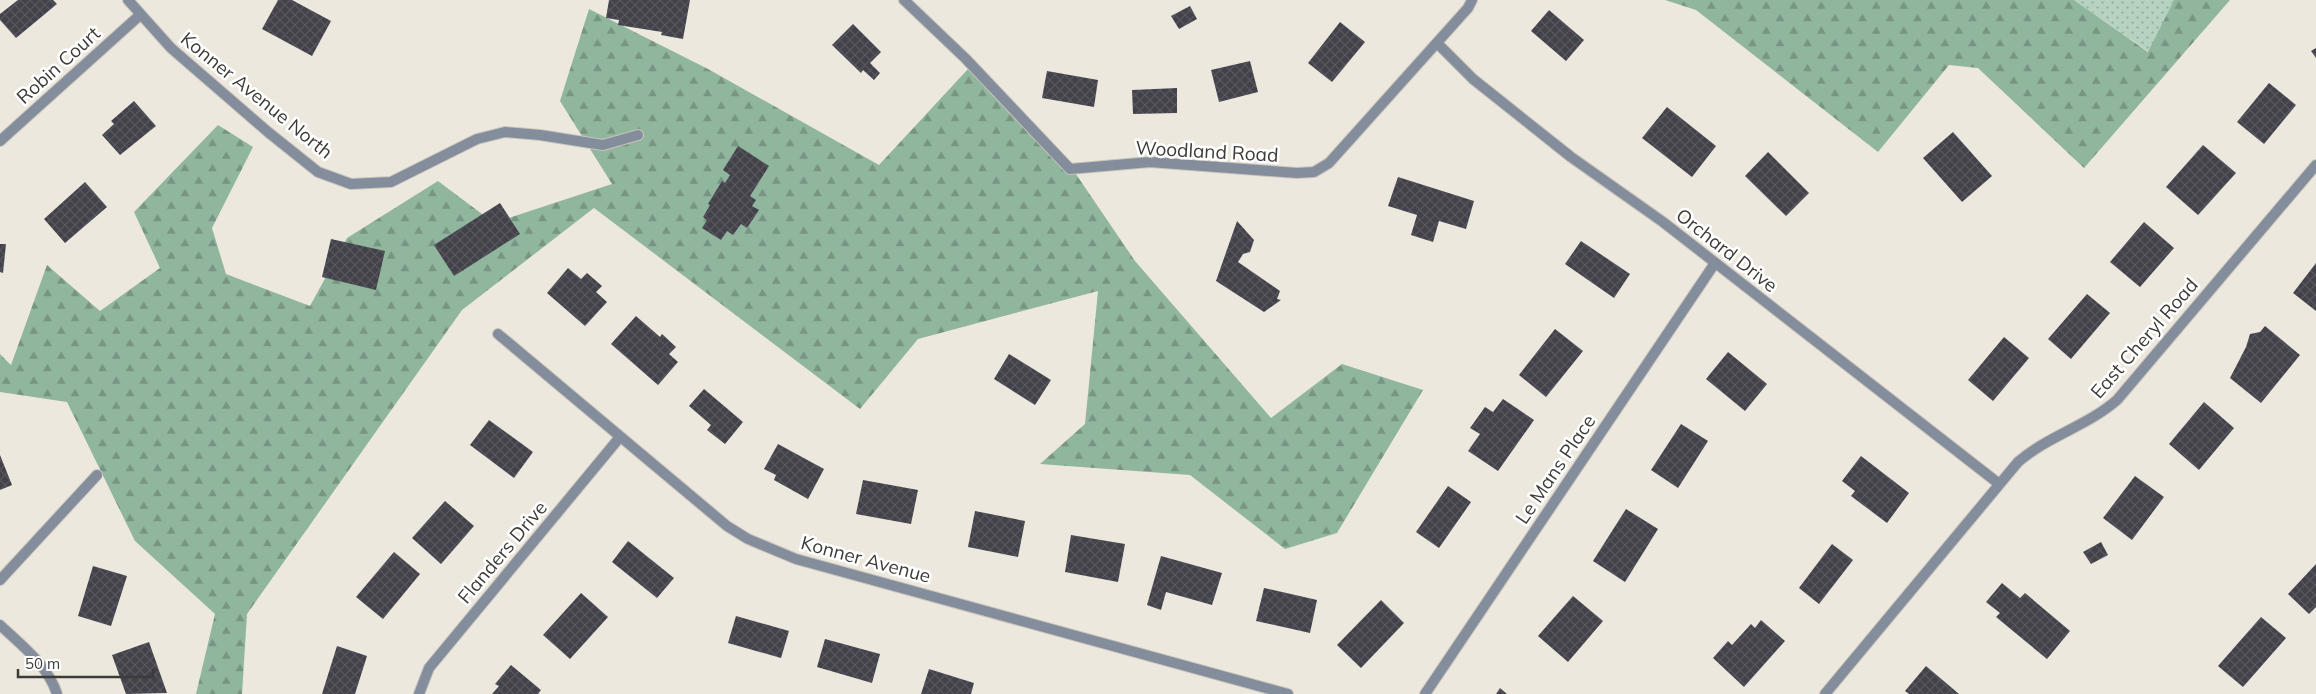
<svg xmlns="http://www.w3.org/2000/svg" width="2316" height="694" font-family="Mulish,sans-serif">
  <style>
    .grass { fill: url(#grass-dots) }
    .forest { fill: url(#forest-firs) }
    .building { fill: url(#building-cross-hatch) }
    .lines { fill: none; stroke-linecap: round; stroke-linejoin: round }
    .street-casing { stroke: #cac5bd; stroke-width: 12 }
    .street { stroke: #838d9c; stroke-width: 10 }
    .labels { text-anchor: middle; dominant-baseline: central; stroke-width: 5; stroke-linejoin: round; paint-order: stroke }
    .street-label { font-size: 19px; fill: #3d3b37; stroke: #fff }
  </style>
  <defs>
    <pattern id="grass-dots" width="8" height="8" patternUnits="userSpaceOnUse" patternTransform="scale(1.25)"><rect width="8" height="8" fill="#b5d3c0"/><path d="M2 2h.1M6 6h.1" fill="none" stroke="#94ac9d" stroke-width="1.8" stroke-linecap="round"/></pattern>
    <pattern id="forest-firs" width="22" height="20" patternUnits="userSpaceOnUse" patternTransform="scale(1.25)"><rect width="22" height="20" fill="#90b69e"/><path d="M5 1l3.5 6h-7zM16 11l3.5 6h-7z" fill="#779582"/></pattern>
    <pattern id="building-cross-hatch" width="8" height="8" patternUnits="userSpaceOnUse" patternTransform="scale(1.25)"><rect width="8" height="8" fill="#43424b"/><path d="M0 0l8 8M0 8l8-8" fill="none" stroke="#56565d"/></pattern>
  </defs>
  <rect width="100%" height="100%" fill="#ede8de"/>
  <path class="grass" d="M2074 0H2174L2149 52Z"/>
  <g class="forest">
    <path d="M1665 0H2074L2148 52 2174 0H2230L2084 168 1978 68 1949 65 1878 152 1696 10Z"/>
    <path d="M589 9 708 69 879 165 968 69 1067 161 1135 261 1271 418 1342 364 1423 390 1337 533 1285 549 1190 475 1040 464 1085 424 1098 291 918 339 860 409 594 208 462 310 247 614 242 694H196L215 614 135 541 67 402 0 392V354L11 365 47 265 100 311 160 268 134 212 218 125 253 147 212 228 226 274 310 306 347 238 438 181 494 223 612 184 560 101Z"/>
  </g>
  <g class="building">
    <path d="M18 0H53L57 4 16 38 0 20V14Z"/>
    <path d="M278 0H292L331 21 312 56 262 29Z"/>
    <path d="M609 0H690L683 39 661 35 662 32 618 25 619 20 606 18Z"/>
    <path d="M1190 6 1197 19 1179 29 1171 16Z"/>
    <path d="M1549 10 1584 40 1566 61 1531 31Z"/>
    <path d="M1340 22 1365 42 1332 82 1308 63Z"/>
    <path d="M853 24 881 52 870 63 880 73 874 80 863 70 861 73 832 45Z"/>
    <path d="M2316 48V58L2311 51Z"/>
    <path d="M1250 61 1258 92 1219 102 1211 70Z"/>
    <path d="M1047 71 1098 80 1094 107 1042 98Z"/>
    <path d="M2269 83 2296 105 2264 144 2237 122Z"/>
    <path d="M1177 88V113L1133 114 1132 90Z"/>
    <path d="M134 101 156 126 120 155 102 135 114 124 111 121Z"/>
    <path d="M1667 107 1716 146 1692 177 1642 138Z"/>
    <path d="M1953 132 1992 176 1962 202 1923 158Z"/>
    <path d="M2203 145 2236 173 2198 215 2166 187Z"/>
    <path d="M738 146 769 166 750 196 756 200 752 206 759 210 747 228 741 224 733 235 727 231 721 240 702 228 707 220 703 217 710 205 708 204 722 181 725 183 730 175 723 170Z"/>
    <path d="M1768 152 1809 193 1786 216 1745 176Z"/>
    <path d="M1398 177 1474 201 1466 229 1439 221 1433 242 1411 235 1417 215 1388 206Z"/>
    <path d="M85 182 107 207 65 243 44 219Z"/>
    <path d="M500 203 520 234 454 276 434 245Z"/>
    <path d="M1237 221 1254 240 1250 252 1243 254 1238 262 1280 291 1277 299 1281 300 1264 312 1216 281Z"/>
    <path d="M2144 222 2174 248 2140 287 2110 262Z"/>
    <path d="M331 239 385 251 376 290 322 277Z"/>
    <path d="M1581 241 1630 274 1614 298 1565 264Z"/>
    <path d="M0 244H6L3 273 0 272Z"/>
    <path d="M2316 263V311L2293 293Z"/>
    <path d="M568 268 581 279 587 273 602 286 596 292 607 302 585 326 547 293Z"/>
    <path d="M2087 294 2110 313 2071 359 2048 339Z"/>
    <path d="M636 316 660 337 662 334 676 347 669 354 678 362 658 385 611 344Z"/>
    <path d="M2265 326 2300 355 2261 403 2230 378 2246 347 2250 334 2260 332Z"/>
    <path d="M1555 329 1583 351 1546 397 1519 375Z"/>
    <path d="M2004 337 2029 358 1993 401 1968 380Z"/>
    <path d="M1728 352 1767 384 1745 411 1706 379Z"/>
    <path d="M1009 354 1051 380 1035 405 994 379Z"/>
    <path d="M704 389 743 422 725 444 707 430 711 425 689 406Z"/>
    <path d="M1503 399 1534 420 1498 471 1468 451 1480 434 1470 428 1485 407 1493 412Z"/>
    <path d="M2204 402 2234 428 2199 470 2169 444Z"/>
    <path d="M489 420 533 452 514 478 470 445Z"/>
    <path d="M1681 424 1708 441 1678 488 1651 470Z"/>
    <path d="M778 444 824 469 808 499 774 480 776 475 764 469Z"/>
    <path d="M0 455 12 485 0 490Z"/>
    <path d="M1861 456 1909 493 1887 523 1851 496 1855 491 1842 481Z"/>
    <path d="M2135 476 2164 497 2132 540 2103 518Z"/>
    <path d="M863 480 918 490 911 524 856 514Z"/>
    <path d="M1448 486 1471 502 1439 548 1416 532Z"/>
    <path d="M445 501 474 526 441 564 412 538Z"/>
    <path d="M1626 509 1658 529 1625 582 1593 561Z"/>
    <path d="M975 511 1025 521 1018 557 968 547Z"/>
    <path d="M1071 535 1125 544 1118 582 1065 572Z"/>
    <path d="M628 541 674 578 657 598 612 562Z"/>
    <path d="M2101 542 2108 555 2091 564 2083 552Z"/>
    <path d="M1832 544 1853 560 1819 604 1799 588Z"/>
    <path d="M394 552 420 574 383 619 356 597Z"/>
    <path d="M1161 556 1222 573 1212 605 1166 592 1161 610 1147 605Z"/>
    <path d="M2316 564V607L2309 614 2288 594Z"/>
    <path d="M93 566 127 576 111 626 78 616Z"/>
    <path d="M2002 583 2020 598 2025 593 2070 631 2047 659 1996 617 2000 613 1986 602Z"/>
    <path d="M1264 588 1317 600 1310 633 1256 621Z"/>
    <path d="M581 593 608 617 570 659 543 635Z"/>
    <path d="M1573 596 1603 621 1568 662 1538 636Z"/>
    <path d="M1381 600 1404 623 1361 668 1337 645Z"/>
    <path d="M736 616 789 631 781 658 728 643Z"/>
    <path d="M2261 617 2286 638 2243 687 2218 666Z"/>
    <path d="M1761 620 1785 641 1744 687 1713 658 1728 641 1732 645 1751 624 1755 628Z"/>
    <path d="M825 639 880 654 872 683 817 667Z"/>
    <path d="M149 642 167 693 126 694 112 655Z"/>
    <path d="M337 646 367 656 355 694H322Z"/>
    <path d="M511 665 541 690 538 694H492L499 686 495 684Z"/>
    <path d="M1926 666 1959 694H1909L1905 691Z"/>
    <path d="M929 669 974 683 971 694H921Z"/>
    <path d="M1500 688 1507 694H1496Z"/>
  </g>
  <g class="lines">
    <defs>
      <g id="street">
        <path d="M128 0 171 48 268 132 318 172 351 184 391 182 477 139 505 132 540 135 603 145 638 135"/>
        <path d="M904 0 966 59 1070 169 1150 162 1297 173 1314 172 1329 163 1468 8 1472 0"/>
        <path d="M1437 43 1473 79 1571 157 1663 222 1998 483"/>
        <path d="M0 141 140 15"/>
        <path d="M498 334 727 526 748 539 796 559 1288 694"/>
        <path d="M0 580 97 475"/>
        <path d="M0 625C21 645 48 665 57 694"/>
        <path d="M419 694 429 668 620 437"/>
        <path d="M1425 694 1715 263"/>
        <path d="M1825 694 2018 462C2048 436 2087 426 2117 400L2316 165"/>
      </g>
    </defs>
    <use href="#street" class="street-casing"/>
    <use href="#street" class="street"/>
  </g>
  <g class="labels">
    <g class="street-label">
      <text transform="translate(58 65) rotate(-42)">Robin Court</text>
      <text transform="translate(257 95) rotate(39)">Konner Avenue North</text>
      <text transform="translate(1207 151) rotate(3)">Woodland Road</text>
      <text transform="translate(1727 250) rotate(38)">Orchard Drive</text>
      <text transform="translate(2144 338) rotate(-49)">East Cheryl Road</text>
      <text transform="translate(1555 469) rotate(-56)">Le Mans Place</text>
      <text transform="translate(502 552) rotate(-50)">Flanders Drive</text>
      <text transform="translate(866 559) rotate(15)">Konner Avenue</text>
    </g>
  </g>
  <path d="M18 669v8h135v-8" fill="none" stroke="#3d3b37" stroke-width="2.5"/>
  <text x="25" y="669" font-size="15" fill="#3d3b37" stroke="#ffffff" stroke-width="4" paint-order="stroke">50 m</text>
</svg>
